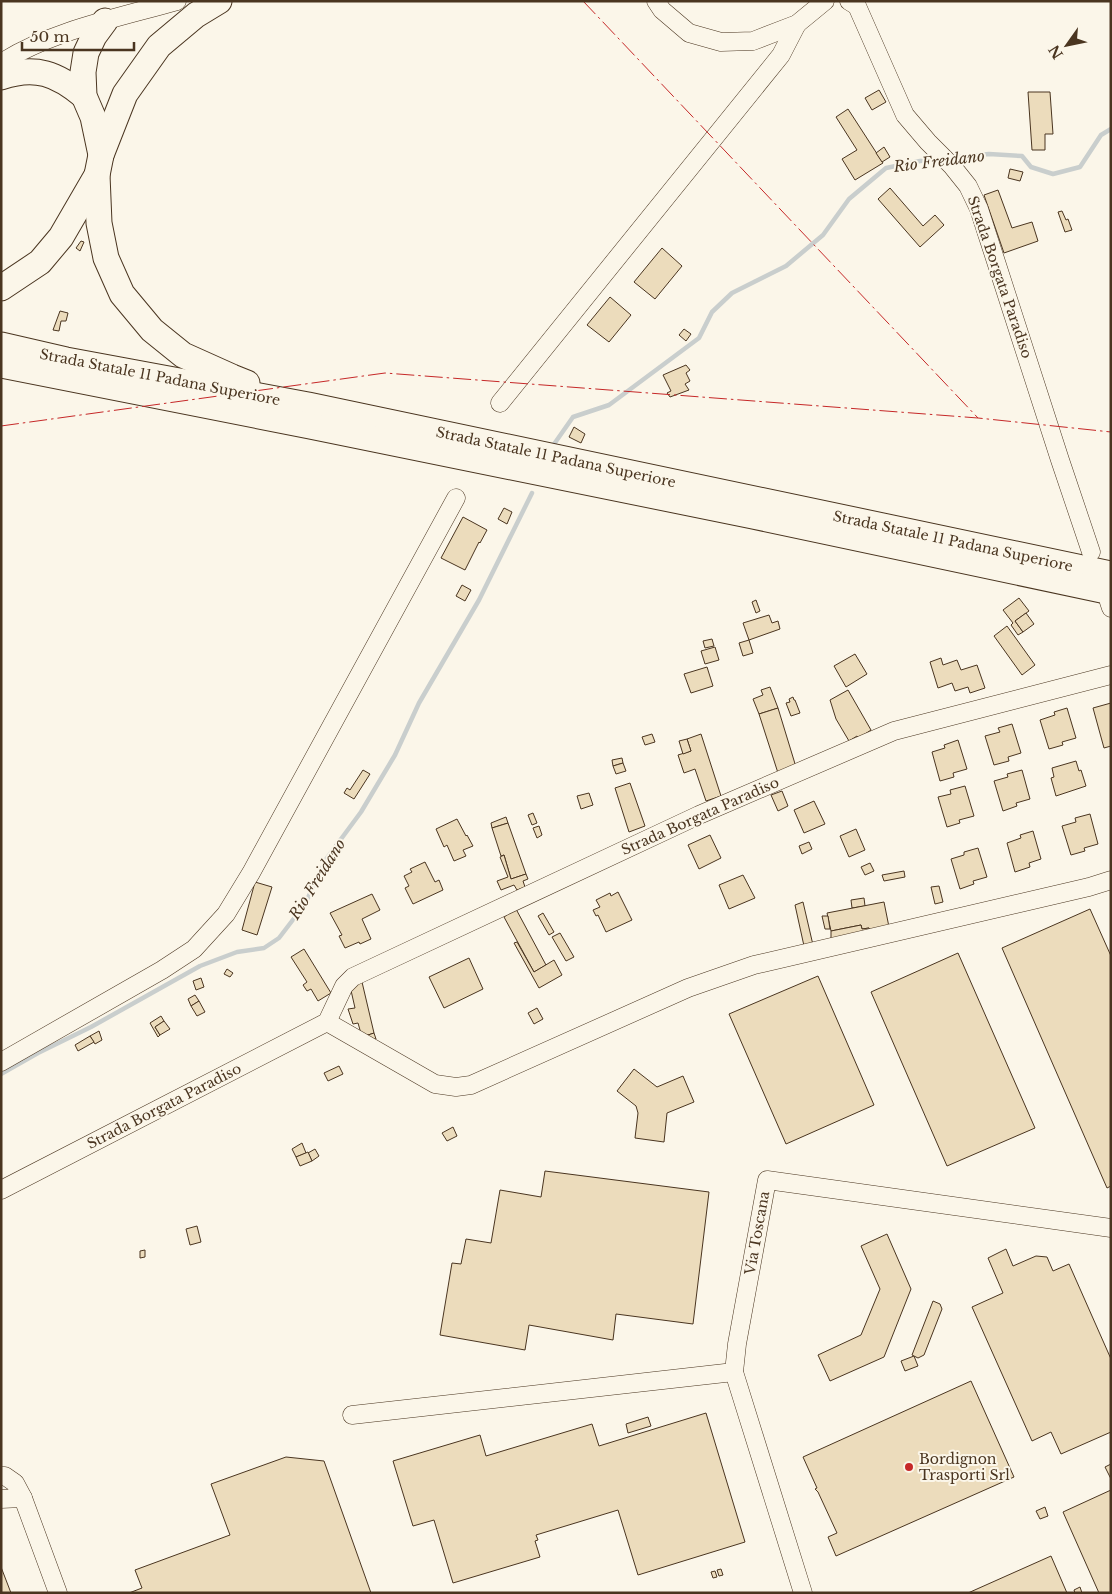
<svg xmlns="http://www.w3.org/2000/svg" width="1112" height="1594" font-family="'Libre Baskerville',serif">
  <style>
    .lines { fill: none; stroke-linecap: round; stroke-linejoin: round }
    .stream { stroke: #c9cecd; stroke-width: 4.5 }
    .building { fill: #ecdcbc; stroke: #4a3520 }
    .minor-casing { stroke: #4a3520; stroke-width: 19 }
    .highway-casing { stroke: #4a3520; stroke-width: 27 }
    .minor { stroke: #fbf6e9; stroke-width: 18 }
    .highway { stroke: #fbf6e9; stroke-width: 25 }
    .power { stroke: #c62828; stroke-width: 1; stroke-dasharray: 18 4 2.5 4; stroke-linecap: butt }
    .poi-dot { fill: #c62828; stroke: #fbf6e9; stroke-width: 2 }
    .labels { text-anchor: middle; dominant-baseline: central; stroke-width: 4; stroke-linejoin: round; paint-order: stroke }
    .street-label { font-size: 14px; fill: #4a3520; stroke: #fbf6e9 }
    .poi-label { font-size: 14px; fill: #4a3520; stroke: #fbf6e9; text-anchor: start }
    .water-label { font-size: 15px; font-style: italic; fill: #4a3520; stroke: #fbf6e9 }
  </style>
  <rect width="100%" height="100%" fill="#fbf6e9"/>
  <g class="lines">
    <g class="stream">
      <path d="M951 158 989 154 1022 156 1031 167 1053 174 1080 167 1101 135 1111 129"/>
      <path d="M552 447 573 417 609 405 699 338 712 312 732 293 786 266 823 235 849 199 886 168 920 161 939 159"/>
      <path d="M1 1074 38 1053 91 1027 200 966 237 952 264 948 279 938 305 904 327 858 361 812 395 755 419 703 479 600 532 493"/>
    </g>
  </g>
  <g class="building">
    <path d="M879 90 886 102 872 110 865 98Z"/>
    <path d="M1028 92H1050L1053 134H1045V150H1032Z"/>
    <path d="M848 109 883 163 855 180 842 159 857 150 836 117Z"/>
    <path d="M884 147 890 157 882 162 876 153Z"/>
    <path d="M1010 169 1023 172 1020 181 1008 178Z"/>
    <path d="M890 188 923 226 935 215 944 225 920 247 878 199Z"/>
    <path d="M998 190 1012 228 1032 222 1038 241 1004 253 984 195Z"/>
    <path d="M1062 211 1066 220 1068 219 1072 230 1065 232 1058 212Z"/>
    <path d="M81 241 84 242 80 251 76 248Z"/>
    <path d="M662 248 682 266 655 299 634 282Z"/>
    <path d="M610 297 631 315 609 342 587 325Z"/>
    <path d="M60 311 68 313 66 321H61L59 331 53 330Z"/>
    <path d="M684 329 691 334 686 341 679 335Z"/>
    <path d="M686 365 690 370 686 373 690 381 685 384 689 390 670 397 667 393 671 391 663 375Z"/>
    <path d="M574 427 585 434 581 443 569 437Z"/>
    <path d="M504 508 512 512 507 524 498 519Z"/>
    <path d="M463 517 487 530 480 543 479 542 465 570 441 558Z"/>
    <path d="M462 585 471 590 465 601 456 596Z"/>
    <path d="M1019 598 1029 611 1015 621 1023 632 1018 635 1011 625 1013 623 1003 610Z"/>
    <path d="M756 600 760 611 756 613 752 602Z"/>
    <path d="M1026 613 1034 624 1023 632 1015 621Z"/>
    <path d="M769 615 772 623 778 621 780 629 749 640 743 623Z"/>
    <path d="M1007 626 1035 665 1022 675 994 636Z"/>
    <path d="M712 639 714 646 705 648 703 641Z"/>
    <path d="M749 640 753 653 743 656 739 643Z"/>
    <path d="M715 647 719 660 705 664 701 651Z"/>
    <path d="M855 654 867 674 846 687 834 666Z"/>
    <path d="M941 658 943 665 957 660 961 670 977 665 985 688 970 693 968 687 955 691 952 683 938 688 930 662Z"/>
    <path d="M707 667 713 686 691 693 684 674Z"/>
    <path d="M770 687 778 708 759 714 753 699 763 695 761 690Z"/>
    <path d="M848 690 871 730 859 738 857 736 849 741 836 719 830 700Z"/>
    <path d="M793 697 794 700H795L800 713 791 716 786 703 790 702 789 699Z"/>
    <path d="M1111 703V746L1104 748 1093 708Z"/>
    <path d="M778 708 796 767 778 773 759 714Z"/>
    <path d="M1067 708 1076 738 1062 742 1063 745 1049 749 1040 720 1055 715 1054 712Z"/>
    <path d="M1012 724 1021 753 1008 757 1009 761 994 765 985 736 1000 732 998 728Z"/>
    <path d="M652 734 655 742 645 745 642 737Z"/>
    <path d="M701 734 721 796 706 801 695 769 684 773 678 755 691 751 687 739Z"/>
    <path d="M687 739 691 751 683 754 679 741Z"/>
    <path d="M958 740 967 769 953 773 954 777 940 781 932 752 945 748 944 745Z"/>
    <path d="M622 758 623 763 613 766 612 760Z"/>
    <path d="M1076 761 1079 771 1081 770 1086 786 1056 796 1051 778 1054 777 1052 768Z"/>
    <path d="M623 763 626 771 616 774 613 766Z"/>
    <path d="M363 770 370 774 354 799 344 793 347 788 350 790Z"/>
    <path d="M1022 770 1030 799 1016 803 1017 806 1003 811 994 781 1008 777 1007 774Z"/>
    <path d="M630 783 645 826 629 832 615 788Z"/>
    <path d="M965 786 974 816 959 820 960 823 947 827 938 797 951 794 950 790Z"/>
    <path d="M782 791 788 806 778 811 771 795Z"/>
    <path d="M589 793 593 805 581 809 577 796Z"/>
    <path d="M814 801 825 824 804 833 794 810Z"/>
    <path d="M533 813 537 823 532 825 528 815Z"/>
    <path d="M1090 814 1098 844 1084 848 1085 851 1071 855 1062 826 1076 822 1075 818Z"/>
    <path d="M506 817 508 823 492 828 491 823Z"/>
    <path d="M457 819 466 836 467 835 473 846 463 850 466 856 454 861 447 845 444 847 436 829Z"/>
    <path d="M508 823 526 874 511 879 504 855 501 856 492 828Z"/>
    <path d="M539 826 542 835 537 838 533 828Z"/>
    <path d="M856 829 865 850 849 857 840 836Z"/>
    <path d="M1033 831 1041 859 1029 863 1030 867 1015 872 1007 843 1021 838 1020 835Z"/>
    <path d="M710 835 721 858 699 869 688 845Z"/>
    <path d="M809 842 812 849 802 854 799 846Z"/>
    <path d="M978 848 987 877 973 881 974 884 960 889 951 859 964 855V852Z"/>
    <path d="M504 855 511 879 526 874 528 879 523 881 525 887 517 890 514 885 501 890 497 881 508 877 500 857Z"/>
    <path d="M425 862 435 882 439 880 443 890 413 904 405 888 409 886 404 876 412 872 410 869Z"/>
    <path d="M870 863 874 871 865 875 861 867Z"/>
    <path d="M904 871 905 877 884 881 882 875Z"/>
    <path d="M743 875 755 898 729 909 719 885Z"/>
    <path d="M255 882 272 887 257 935 242 930Z"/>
    <path d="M939 886 943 902 935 904 931 887Z"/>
    <path d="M618 892 632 920 606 932 598 915 596 916 593 910 600 907 596 900 610 893 611 896Z"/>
    <path d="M372 894 380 910 362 919 371 939 360 944 359 942 345 948 339 936 342 935 330 913Z"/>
    <path d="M864 898 865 906 852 908 851 900Z"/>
    <path d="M803 902 813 945 804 946 795 905Z"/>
    <path d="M884 902 889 927 870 931 869 928 862 929 861 925 831 931 827 913Z"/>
    <path d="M516 909 546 965 534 972 504 917Z"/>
    <path d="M1090 909 1111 956V1186L1107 1188 1002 948Z"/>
    <path d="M543 913 554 932 549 935 538 916Z"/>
    <path d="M822 916H828L830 929H825Z"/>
    <path d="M861 925 862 929 869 928 870 931 831 942V931Z"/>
    <path d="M560 933 574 957 566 961 552 937Z"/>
    <path d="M517 942 534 972 554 960 562 975 539 988 514 943Z"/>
    <path d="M304 949 331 993 318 1001 311 989 307 991 303 985 307 982 291 957Z"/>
    <path d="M958 953 1035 1128 947 1166 871 992Z"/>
    <path d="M469 958 483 989 444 1008 429 977Z"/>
    <path d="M227 969 233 973 230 977 224 974Z"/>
    <path d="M818 976 874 1105 786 1144 729 1014Z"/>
    <path d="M201 978 204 987 196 990 193 981Z"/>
    <path d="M362 982 374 1033 362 1037 358 1023 353 1024 348 1009 355 1008 350 986Z"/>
    <path d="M195 995 199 1001 191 1006 188 999Z"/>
    <path d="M199 1001 205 1012 197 1016 191 1006Z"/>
    <path d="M537 1008 543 1019 534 1024 528 1013Z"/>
    <path d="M161 1016 164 1021 155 1027 160 1035 158 1037 150 1023Z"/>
    <path d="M164 1021 170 1029 160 1035 155 1027Z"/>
    <path d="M99 1031 102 1040 95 1044 90 1036Z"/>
    <path d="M374 1033 376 1039 366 1041 365 1036Z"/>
    <path d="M90 1036 94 1042 78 1051 75 1045Z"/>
    <path d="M339 1066 343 1074 328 1081 324 1073Z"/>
    <path d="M634 1069 657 1087 683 1076 694 1102 667 1113 664 1142 635 1138 638 1113 636 1106 617 1091Z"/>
    <path d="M453 1127 457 1136 447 1141 442 1133Z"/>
    <path d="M302 1143 306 1153 296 1157 292 1149Z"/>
    <path d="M315 1149 319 1156 312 1161 308 1153Z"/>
    <path d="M308 1152 312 1161 300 1166 296 1157Z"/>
    <path d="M545 1171 709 1192 693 1324 616 1314 613 1340 529 1325 525 1350 440 1335 452 1263 461 1264 466 1239 491 1243 500 1190 541 1197Z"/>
    <path d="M197 1226 201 1242 190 1245 186 1229Z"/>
    <path d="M887 1234 911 1289 884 1357 830 1381 818 1355 861 1335 880 1289 861 1246Z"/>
    <path d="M1006 1249 1013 1266 1036 1256 1047 1257 1053 1271 1069 1264 1111 1359V1432L1061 1454 1051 1432 1032 1441 972 1307 1003 1293 988 1258Z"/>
    <path d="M145 1250V1257L140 1258V1251Z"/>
    <path d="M933 1301 940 1304 942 1309 924 1355 918 1358 912 1355Z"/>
    <path d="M914 1356 918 1366 905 1371 901 1361Z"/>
    <path d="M971 1381 1014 1477 836 1556 828 1537 837 1533 818 1492 815 1489 817 1488 803 1457Z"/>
    <path d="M706 1413 745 1542 638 1575 618 1510 536 1535 538 1540 535 1541 540 1557 453 1583 434 1520 413 1526 393 1461 480 1435 486 1456 592 1424 599 1446Z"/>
    <path d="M648 1417 651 1426 628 1433 626 1424Z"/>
    <path d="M286 1457 324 1461 371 1593H129L142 1588 135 1570 230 1535 211 1484Z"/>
    <path d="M1111 1464V1479L1105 1467Z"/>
    <path d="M1111 1490V1593H1099L1063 1512Z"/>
    <path d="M1045 1507 1048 1516 1040 1519 1036 1511Z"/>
    <path d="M1051 1556 1067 1593H968Z"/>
    <path d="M1 1567 11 1593H1Z"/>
    <path d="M721 1569 723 1575 719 1576 717 1570Z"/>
    <path d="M715 1571 717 1577 713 1578 711 1572Z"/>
    <path d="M1080 1587 1082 1593H1075L1074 1590Z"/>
  </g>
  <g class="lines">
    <defs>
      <g id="minor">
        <path d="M656 1 662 10 689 33 721 42 753 41 797 24 825 1"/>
        <path d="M849 1 857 6 905 115 928 142 952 166 968 186 979 209 1060 460 1091 552"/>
        <path d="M1 63C50 31 121 17 177 1"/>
        <path d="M500 403 781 55 797 24"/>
        <path d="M1109 602 1111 608"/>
        <path d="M327 1022 435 1084 456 1087 471 1085 688 988 754 965 1089 887 1111 880"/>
        <path d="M1 1062 162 970 194 949 226 914 251 873 456 498"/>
        <path d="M1 1190 327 1022 344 986 353 977 699 815 894 731 1111 675"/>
        <path d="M352 1415 734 1372"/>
        <path d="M1 1476H5L15 1483 23 1498 58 1593"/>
        <path d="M1 1499 23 1498"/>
        <path d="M803 1593 734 1372 737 1344 767 1180 1111 1228"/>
      </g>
      <g id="highway">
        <path d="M219 1 196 15 159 46 125 94 101 155 97 175 99 223 106 258 122 294 152 330 183 355 232 377 247 383"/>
        <path d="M1 77C36 65 57 74 84 96"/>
        <path d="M101 155 93 117 84 96 83 72 86 53 94 36 105 21"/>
        <path d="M1 288 40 262 61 237 97 175"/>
        <path d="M1 345 66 360 308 405 1111 574"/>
        <path d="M1 365 310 426 753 516 1111 592"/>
      </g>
    </defs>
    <use href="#minor" class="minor-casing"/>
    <use href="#highway" class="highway-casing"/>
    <use href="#minor" class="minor"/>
    <use href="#highway" class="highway"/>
    <g class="power">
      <path d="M583 1 978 418"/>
      <path d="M1 426 385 373 978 418 1111 432"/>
    </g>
  </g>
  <circle class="poi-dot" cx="909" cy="1467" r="5"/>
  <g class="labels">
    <g class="street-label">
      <text transform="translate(1000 277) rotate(71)">Strada Borgata Paradiso</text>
      <text transform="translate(160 377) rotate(11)">Strada Statale 11 Padana Superiore</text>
      <text transform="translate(556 457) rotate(12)">Strada Statale 11 Padana Superiore</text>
      <text transform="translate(953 541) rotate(12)">Strada Statale 11 Padana Superiore</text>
      <text transform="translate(700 816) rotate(-24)">Strada Borgata Paradiso</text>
      <text transform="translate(164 1106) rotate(-27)">Strada Borgata Paradiso</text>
      <text transform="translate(757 1233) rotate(-80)">Via Toscana</text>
    </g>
    <g class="poi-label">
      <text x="919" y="1459">Bordignon<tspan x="919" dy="16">Trasporti Srl</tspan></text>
    </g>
    <g class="water-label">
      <text transform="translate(939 161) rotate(-7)">Rio Freidano</text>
      <text transform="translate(317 879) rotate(-58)">Rio Freidano</text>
    </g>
  </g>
  <rect width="1112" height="1594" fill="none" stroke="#4a3520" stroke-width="5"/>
  <g transform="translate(1067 45) rotate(237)" stroke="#fbf6e9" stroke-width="4" paint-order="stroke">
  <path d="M0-4L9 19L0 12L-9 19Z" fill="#4a3520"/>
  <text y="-8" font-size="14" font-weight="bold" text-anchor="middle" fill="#4a3520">N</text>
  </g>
  <path d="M22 42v8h112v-8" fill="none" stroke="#4a3520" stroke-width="2.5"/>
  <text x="30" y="42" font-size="15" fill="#4a3520" stroke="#fbf6e9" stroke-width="4" paint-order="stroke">50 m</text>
</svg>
